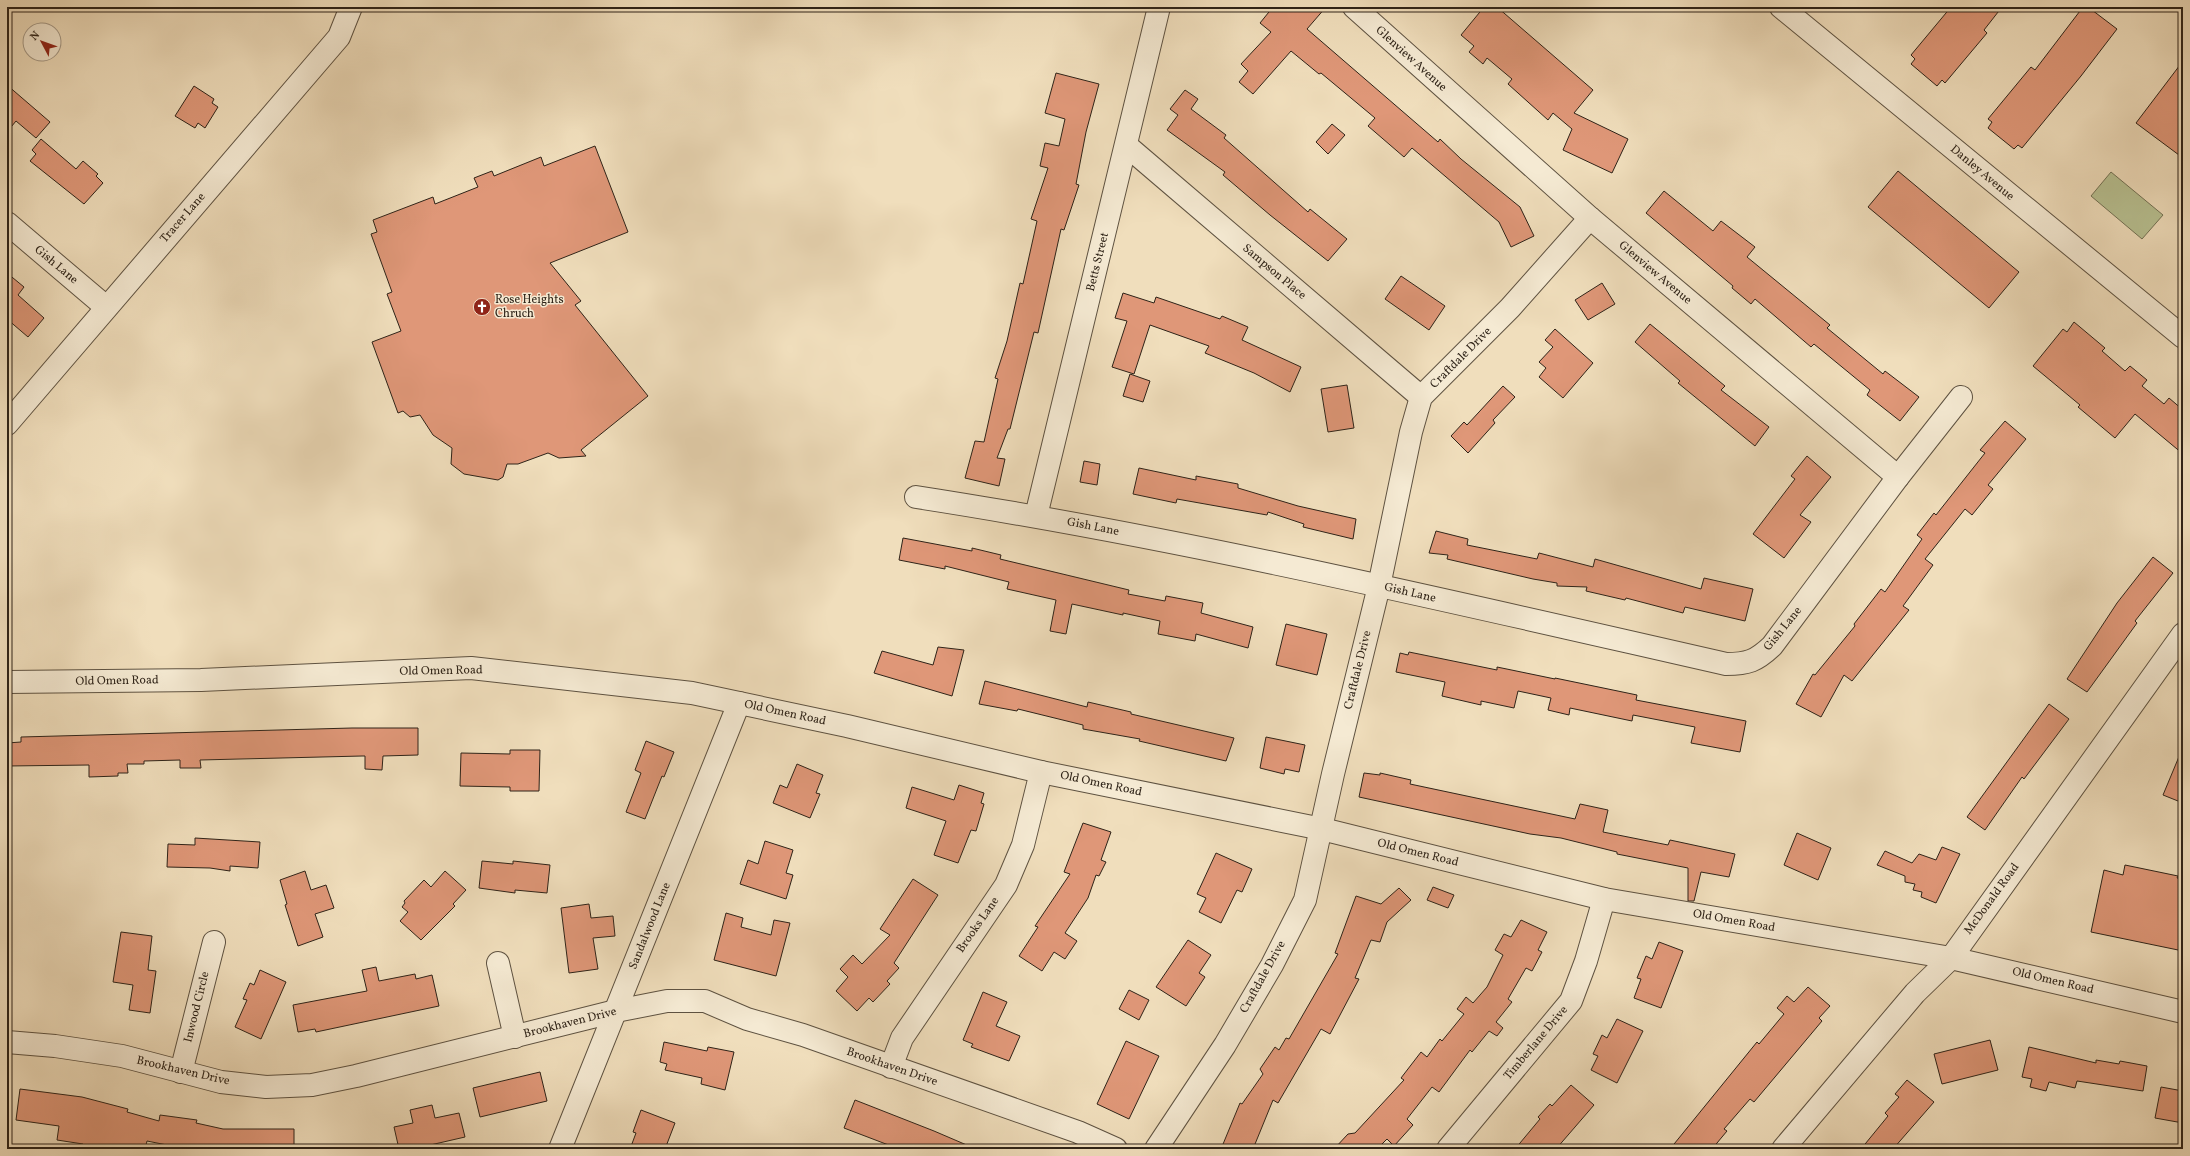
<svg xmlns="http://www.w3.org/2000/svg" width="2190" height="1156" font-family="Vollkorn,serif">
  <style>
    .green { fill: #b8c192; stroke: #737255 }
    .building { fill: #df9778; stroke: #2e2318 }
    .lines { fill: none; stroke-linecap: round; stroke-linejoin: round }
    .minor-casing { stroke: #5e5241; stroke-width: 24 }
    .minor { stroke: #f5ead3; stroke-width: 22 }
    .labels { text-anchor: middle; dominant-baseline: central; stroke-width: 3; stroke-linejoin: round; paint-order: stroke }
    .street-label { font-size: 12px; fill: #2e2318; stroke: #f5ead3 }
    .poi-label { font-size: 12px; fill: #2e2318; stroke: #f5ead3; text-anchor: start }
  </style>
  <rect width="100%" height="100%" fill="#f0debc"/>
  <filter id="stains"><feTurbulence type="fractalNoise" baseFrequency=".005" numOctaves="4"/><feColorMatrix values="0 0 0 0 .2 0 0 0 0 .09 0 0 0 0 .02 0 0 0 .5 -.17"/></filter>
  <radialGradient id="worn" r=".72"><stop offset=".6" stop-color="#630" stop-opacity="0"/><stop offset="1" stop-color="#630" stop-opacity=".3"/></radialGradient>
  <path class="green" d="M2111 172 2163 215 2142 239 2091 196Z"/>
  <g class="building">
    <path d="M1273 7H1326L1307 29 1438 142 1440 139 1461 159 1520 207 1534 236 1511 247 1499 222 1412 148 1404 157 1368 126 1375 118 1321 73 1319 74 1291 51 1253 94 1239 82 1248 71 1241 64 1271 32 1260 23Z"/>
    <path d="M1484 7H1497L1593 90 1574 113 1628 139 1612 173 1563 150 1572 129 1553 113 1548 120 1508 84 1512 79 1487 58 1483 64 1469 52 1474 46 1461 35Z"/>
    <path d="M1951 7H2002L1984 30 1987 33 1945 83 1942 80 1937 86 1911 64 1915 59 1911 55Z"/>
    <path d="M2083 7H2088L2117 29 2081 76 2022 148 2018 145 2014 149 1988 128 1992 122 1988 119 2031 67 2035 70Z"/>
    <path d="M2183 61V158L2136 123Z"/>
    <path d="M1056 73 1099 84 1086 132 1076 184 1079 185 1064 230 1061 229 1038 333 1034 332 1010 429H1008L997 458 1005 459 999 486 965 478 975 441 984 442 998 379 995 378 1007 341 1020 283 1023 284 1037 221 1031 219 1048 168 1040 166 1045 143 1059 146 1065 119 1045 113Z"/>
    <path d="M7 85 50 122 36 138 16 121 7 132Z"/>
    <path d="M194 86 214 99 212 103 218 107 205 128 198 123 195 128 175 116Z"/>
    <path d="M1185 90 1198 99 1191 109 1226 135 1224 138 1308 212 1310 209 1347 239 1328 261 1270 215 1223 175 1225 172 1167 130 1178 115 1170 109Z"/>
    <path d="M1332 124 1345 135 1328 154 1316 142Z"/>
    <path d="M41 139 76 169 83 161 98 174 96 176 103 183 84 204 30 161 36 154 32 150Z"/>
    <path d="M595 146 628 232 550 263 581 301 575 305 648 396 581 450 586 456 559 458 548 453 518 464H507L503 477 498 480 464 474 451 464 452 448 433 435 420 415 410 417 403 411 398 413 372 342 401 331 387 294 392 292 371 234 377 232 373 220 433 197 435 204 478 187 474 178 492 171 494 176 541 157 544 166Z"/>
    <path d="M1898 171 2019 272 1989 308 1868 207Z"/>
    <path d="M1664 191 1713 231 1721 221 1755 247 1747 257 1830 325 1827 328 1883 374 1885 371 1919 397 1900 421 1867 395 1870 390 1814 344 1811 347 1755 299 1751 304 1732 288 1733 286 1646 213Z"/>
    <path d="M7 273 24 287 18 295 44 318 28 337 7 319Z"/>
    <path d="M1401 276 1445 306 1429 330 1385 299Z"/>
    <path d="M1602 283 1615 304 1588 320 1575 300Z"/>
    <path d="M1123 293 1154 303 1156 297 1220 319 1222 316 1248 327 1242 340 1301 367 1290 392 1254 373 1205 353 1209 346 1150 325 1134 374 1112 367 1127 321 1115 318Z"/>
    <path d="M2074 322 2105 348 2102 351 2125 371 2130 366 2147 380 2142 386 2164 404 2169 398 2183 410V454L2135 414 2115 438 2078 407 2080 405 2033 366 2063 329 2067 332Z"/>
    <path d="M1650 324 1725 386 1721 390 1769 427 1755 446 1678 383 1680 381 1635 342Z"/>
    <path d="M1555 329 1593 363 1563 398 1539 377 1546 368 1539 362 1553 347 1545 340Z"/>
    <path d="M1130 374 1150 381 1143 402 1123 396Z"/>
    <path d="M1347 385 1354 428 1328 432 1321 389Z"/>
    <path d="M1503 386 1515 397 1493 420 1495 423 1468 453 1451 436 1464 422 1467 425Z"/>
    <path d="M2005 421 2026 439 1988 485 1993 489 1972 515 1965 509 1925 559 1933 565 1903 606 1909 610 1852 681 1844 675 1821 717 1796 704 1813 674 1815 675 1855 626 1854 624 1881 589 1885 592 1922 539 1917 535 1934 513 1936 515 1985 453 1980 450Z"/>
    <path d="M1807 456 1831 477 1800 515 1811 522 1784 558 1753 534 1795 479 1791 476Z"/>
    <path d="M1084 461 1100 464 1097 485 1080 482Z"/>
    <path d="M1139 468 1196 480V476L1238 484V488L1298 506 1356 519 1353 539 1303 527 1304 524 1268 512 1267 515 1177 499 1176 503 1133 494Z"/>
    <path d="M1436 531 1468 539 1467 545 1537 559 1539 553 1593 567 1595 559 1701 589 1704 578 1753 589 1745 621 1685 607 1683 613 1626 598 1625 600 1586 591 1587 587 1557 586V583L1533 579 1447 559 1448 555 1429 553Z"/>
    <path d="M903 538 972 551V548L1001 555 1000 559 1129 590 1128 594 1165 601 1166 596 1203 603 1201 613 1253 627 1248 648 1196 634 1195 641 1158 634 1160 621 1123 613V615L1072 604 1066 634 1050 631 1056 600 1007 589 1009 582 945 566V569L899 560Z"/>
    <path d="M2153 557 2173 573 2135 621 2137 623 2087 692 2067 679 2117 603Z"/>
    <path d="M1286 624 1327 634 1317 675 1276 665Z"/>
    <path d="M938 647 964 650 952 696 874 673 882 651 933 665Z"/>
    <path d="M1409 652 1497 670V667L1555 679V678L1637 695 1636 700 1746 721 1740 752 1691 743 1695 727 1633 715 1632 721 1570 708 1569 715 1548 710 1551 698 1518 691 1514 708 1481 701V705L1442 696 1445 682 1396 672 1400 653 1408 655Z"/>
    <path d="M985 681 1087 707 1088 702 1131 712V714L1234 738 1226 761 1139 741 1140 739 1083 729V725L1018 709 1017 711 979 704Z"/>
    <path d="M2049 704 2069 719 2024 779 2022 777 1985 830 1967 817Z"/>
    <path d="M352 728H418V755L383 756 382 770 365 769V756H362L200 760 201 768H180V760L144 761V764H127L128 773H118V776L89 777V765L7 766V743L21 742V737Z"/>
    <path d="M1266 737 1305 745 1299 772 1285 769 1284 774 1260 768Z"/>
    <path d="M646 741 674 752 664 777 662 776 645 819 626 812 641 773 635 770Z"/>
    <path d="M2183 747V803L2163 795Z"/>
    <path d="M510 750H540L539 791H510V787L460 786 461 753 510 754Z"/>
    <path d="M797 764 823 775 816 793 820 794 810 818 773 803 780 785 787 788Z"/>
    <path d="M1364 773 1380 775V773L1411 780 1410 784 1575 819 1580 804 1608 810 1603 832 1668 845 1670 840 1735 854 1729 877 1701 872 1694 901H1688V868L1617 854V852L1561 838 1530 834 1359 797Z"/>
    <path d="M959 785 984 793 981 803 984 804 976 831 971 830 958 863 934 855 946 821 906 808 912 787 954 800Z"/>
    <path d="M1083 823 1111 832 1101 860 1106 862 1099 876 1096 875 1088 898 1065 933 1077 941 1065 959 1054 952 1042 971 1019 956 1038 927 1035 926 1070 874 1064 872Z"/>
    <path d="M1797 833 1831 848 1818 880 1784 865Z"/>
    <path d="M195 838 260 842 258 868 230 866V871L210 868 167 867 168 844 195 845Z"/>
    <path d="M765 841 793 850 786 873 793 875 786 899 740 884 748 860 758 864Z"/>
    <path d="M1942 847 1960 854 1936 903 1921 897 1922 892 1913 890 1915 884 1905 882V876L1877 865 1885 851 1912 863 1919 854 1936 860Z"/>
    <path d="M1216 853 1252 869 1242 892 1237 890 1221 923 1199 912 1206 898 1197 894Z"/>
    <path d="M482 861 513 864V861L550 865 547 893 515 890V893L479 888Z"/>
    <path d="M2125 865 2178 876 2177 878 2183 879V951L2091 932 2104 870 2123 875Z"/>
    <path d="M305 871 311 890 326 885 334 908 315 914 323 937 298 946 285 905 287 904 280 880Z"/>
    <path d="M445 871 466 890 453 904 455 906 421 940 400 921 408 912 402 907 405 903 404 901 424 880 431 887Z"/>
    <path d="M913 879 938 895 894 963 899 968 887 981 890 984 873 1002 869 998 857 1011 836 991 848 977 840 969 853 955 862 964 890 935 880 929Z"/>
    <path d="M1433 887 1454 895 1448 908 1427 900Z"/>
    <path d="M1399 888 1411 900 1387 922 1380 942 1371 940 1355 978 1359 979 1330 1034 1321 1029 1278 1103 1273 1100 1253 1149H1221L1240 1103 1242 1104 1263 1074 1260 1069 1275 1047 1279 1050 1286 1038 1289 1039 1338 954 1335 953 1356 896 1381 904Z"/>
    <path d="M589 904 591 918 613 916 615 936 593 938 598 969 569 973 561 908Z"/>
    <path d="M726 913 743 918 741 927 771 935 774 920 790 923 776 976 714 960Z"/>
    <path d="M1521 920 1547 932 1538 950 1542 952 1532 971 1526 968 1508 999 1512 1002 1496 1022 1503 1028 1497 1036 1489 1031 1472 1052 1470 1050 1439 1092 1432 1087 1407 1119 1413 1125 1394 1146 1387 1139 1377 1149H1334L1348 1134 1355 1133 1404 1080 1401 1078 1421 1052 1427 1057 1440 1039 1442 1041 1464 1014 1457 1009 1466 997 1473 1003 1487 987 1503 955 1495 950 1504 934 1511 937Z"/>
    <path d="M121 932 152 936 148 970 156 971 150 1013 129 1010 133 985 113 982Z"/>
    <path d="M1188 940 1211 955 1199 973 1205 977 1186 1006 1156 987Z"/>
    <path d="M1659 942 1683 951 1661 1008 1634 998 1641 979 1637 978 1646 956 1652 959Z"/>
    <path d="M376 967 379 981 415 974 416 979 432 975 439 1006 316 1032 315 1029 298 1032 293 1005 367 991 362 970Z"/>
    <path d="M260 970 286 982 261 1039 235 1027 247 1000 243 999 250 983 254 985Z"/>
    <path d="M1808 987 1830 1006 1819 1018 1822 1021 1754 1102 1750 1099 1724 1129 1727 1131 1712 1149H1670L1757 1042 1759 1044 1784 1014 1777 1008 1787 996 1794 1002Z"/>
    <path d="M1129 990 1149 1000 1139 1020 1119 1009Z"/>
    <path d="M983 992 1007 1002 996 1026 1020 1036 1009 1061 971 1047 973 1044 963 1040Z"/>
    <path d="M1617 1019 1643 1031 1617 1083 1591 1070 1598 1056 1593 1054 1602 1035 1607 1038Z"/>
    <path d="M1990 1040 1998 1070 1942 1084 1934 1054Z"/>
    <path d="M1126 1041 1159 1056 1129 1119 1097 1104Z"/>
    <path d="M664 1042 707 1051 708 1047 734 1052 725 1090 701 1084 702 1078 665 1070 667 1064 660 1062Z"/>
    <path d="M2029 1047 2096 1063V1060L2119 1064 2120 1061 2147 1066 2143 1091 2077 1081 2075 1088 2049 1082 2046 1091 2030 1087 2032 1079 2022 1077Z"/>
    <path d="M540 1072 547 1101 480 1117 473 1088Z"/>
    <path d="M1907 1080 1934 1102 1893 1149H1861L1888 1116 1885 1113 1899 1097 1895 1094Z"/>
    <path d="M1571 1085 1594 1105 1556 1149H1515L1540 1119 1538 1117 1550 1104 1552 1106Z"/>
    <path d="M2161 1087 2183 1091V1123L2155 1118Z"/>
    <path d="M20 1089 82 1097 128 1109 127 1112 159 1121 160 1115 197 1120 196 1123 223 1129H294V1149H187L147 1141 145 1149H82L83 1144 57 1140 59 1126 16 1120Z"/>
    <path d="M855 1100 934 1131 976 1149H899L844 1128Z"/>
    <path d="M432 1105 435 1118 459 1113 465 1137 413 1149H399L394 1127 413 1123 410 1110Z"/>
    <path d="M641 1110 675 1123 665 1149H630L636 1133 633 1132Z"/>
  </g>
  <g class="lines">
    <defs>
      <g id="minor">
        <path d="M1781 7 2183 337"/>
        <path d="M1127 146 1421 397"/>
        <path d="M7 223 106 307"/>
        <path d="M7 424 339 37 351 7"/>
        <path d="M1898 477 1961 397"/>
        <path d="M916 497C1188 539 1457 603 1726 664 1748 664 1756 661 1772 646L1898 477 1590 218 1354 7"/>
        <path d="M1036 516 1159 7"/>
        <path d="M7 682 201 680 471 668 692 693 847 726 1041 772 1322 829 1604 899 1951 958 2183 1012"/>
        <path d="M498 963 515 1037"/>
        <path d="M7 1042 55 1046 122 1056 221 1082 266 1087 312 1085 356 1076 616 1011 667 1001H705L747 1019 803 1035 1078 1132 1116 1149"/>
        <path d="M891 1067 902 1038 1006 885 1023 845 1041 772"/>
        <path d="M181 1072 214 942"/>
        <path d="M560 1149 739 703"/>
        <path d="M1156 1149 1225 1045 1272 965 1305 900 1333 774 1379 586 1411 432 1421 397 1510 308 1590 218"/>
        <path d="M1448 1149 1571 1001 1586 961 1604 899"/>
        <path d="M1783 1149 1915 993 1951 958 2183 634"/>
      </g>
    </defs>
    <use href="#minor" class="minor-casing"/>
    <use href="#minor" class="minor"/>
  </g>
  <defs>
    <symbol id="church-disc" viewBox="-11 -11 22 22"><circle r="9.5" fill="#8f2418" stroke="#f5ead3"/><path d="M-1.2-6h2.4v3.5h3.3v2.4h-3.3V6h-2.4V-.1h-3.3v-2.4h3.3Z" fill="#fff"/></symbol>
  </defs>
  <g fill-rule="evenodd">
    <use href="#church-disc" x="472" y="297" width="20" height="20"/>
  </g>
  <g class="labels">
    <g class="street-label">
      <text transform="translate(1411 59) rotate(42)">Glenview Avenue</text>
      <text transform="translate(1982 173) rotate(40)">Danley Avenue</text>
      <text transform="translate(183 218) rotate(-49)">Tracer Lane</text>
      <text transform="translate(1098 262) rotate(-76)">Betts Street</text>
      <text transform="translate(56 265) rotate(40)">Gish Lane</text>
      <text transform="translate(1274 272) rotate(40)">Sampson Place</text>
      <text transform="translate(1655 273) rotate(40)">Glenview Avenue</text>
      <text transform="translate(1461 358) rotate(-45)">Craftdale Drive</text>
      <text transform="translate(1093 527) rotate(11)">Gish Lane</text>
      <text transform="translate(1410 593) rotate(13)">Gish Lane</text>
      <text transform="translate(1783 629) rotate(-51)">Gish Lane</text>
      <text transform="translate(1358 670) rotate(-76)">Craftdale Drive</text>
      <text transform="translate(441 671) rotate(-1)">Old Omen Road</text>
      <text transform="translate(117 681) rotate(-1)">Old Omen Road</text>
      <text transform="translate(785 713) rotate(12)">Old Omen Road</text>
      <text transform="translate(1101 784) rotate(12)">Old Omen Road</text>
      <text transform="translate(1418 853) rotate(14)">Old Omen Road</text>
      <text transform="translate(1992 899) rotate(-54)">McDonald Road</text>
      <text transform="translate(1734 921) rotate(10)">Old Omen Road</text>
      <text transform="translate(978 925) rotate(-55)">Brooks Lane</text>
      <text transform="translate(650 926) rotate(-68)">Sandalwood Lane</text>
      <text transform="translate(1263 977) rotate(-61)">Craftdale Drive</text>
      <text transform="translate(2053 981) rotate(13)">Old Omen Road</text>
      <text transform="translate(197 1007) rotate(-76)">Inwood Circle</text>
      <text transform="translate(570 1023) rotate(-14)">Brookhaven Drive</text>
      <text transform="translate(1536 1043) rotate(-50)">Timberlane Drive</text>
      <text transform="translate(892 1067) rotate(19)">Brookhaven Drive</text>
      <text transform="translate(183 1071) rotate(13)">Brookhaven Drive</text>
    </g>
    <g class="poi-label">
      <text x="495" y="300">Rose Heights<tspan x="495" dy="14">Chruch</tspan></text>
    </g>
  </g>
  <rect width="2190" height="1156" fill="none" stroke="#f0debc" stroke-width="24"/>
  <rect x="8" y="8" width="2174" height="1140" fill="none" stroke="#2e2318" stroke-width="2"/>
  <rect x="12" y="12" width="2166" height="1132" fill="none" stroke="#2e2318"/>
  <g transform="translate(42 42) rotate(311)"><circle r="19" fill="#f5ead3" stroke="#a59a88"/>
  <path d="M0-3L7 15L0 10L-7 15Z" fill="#8f2418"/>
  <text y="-6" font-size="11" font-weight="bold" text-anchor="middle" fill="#2e2318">N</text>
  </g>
  <rect width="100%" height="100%" filter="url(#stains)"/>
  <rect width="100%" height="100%" fill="url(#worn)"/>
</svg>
